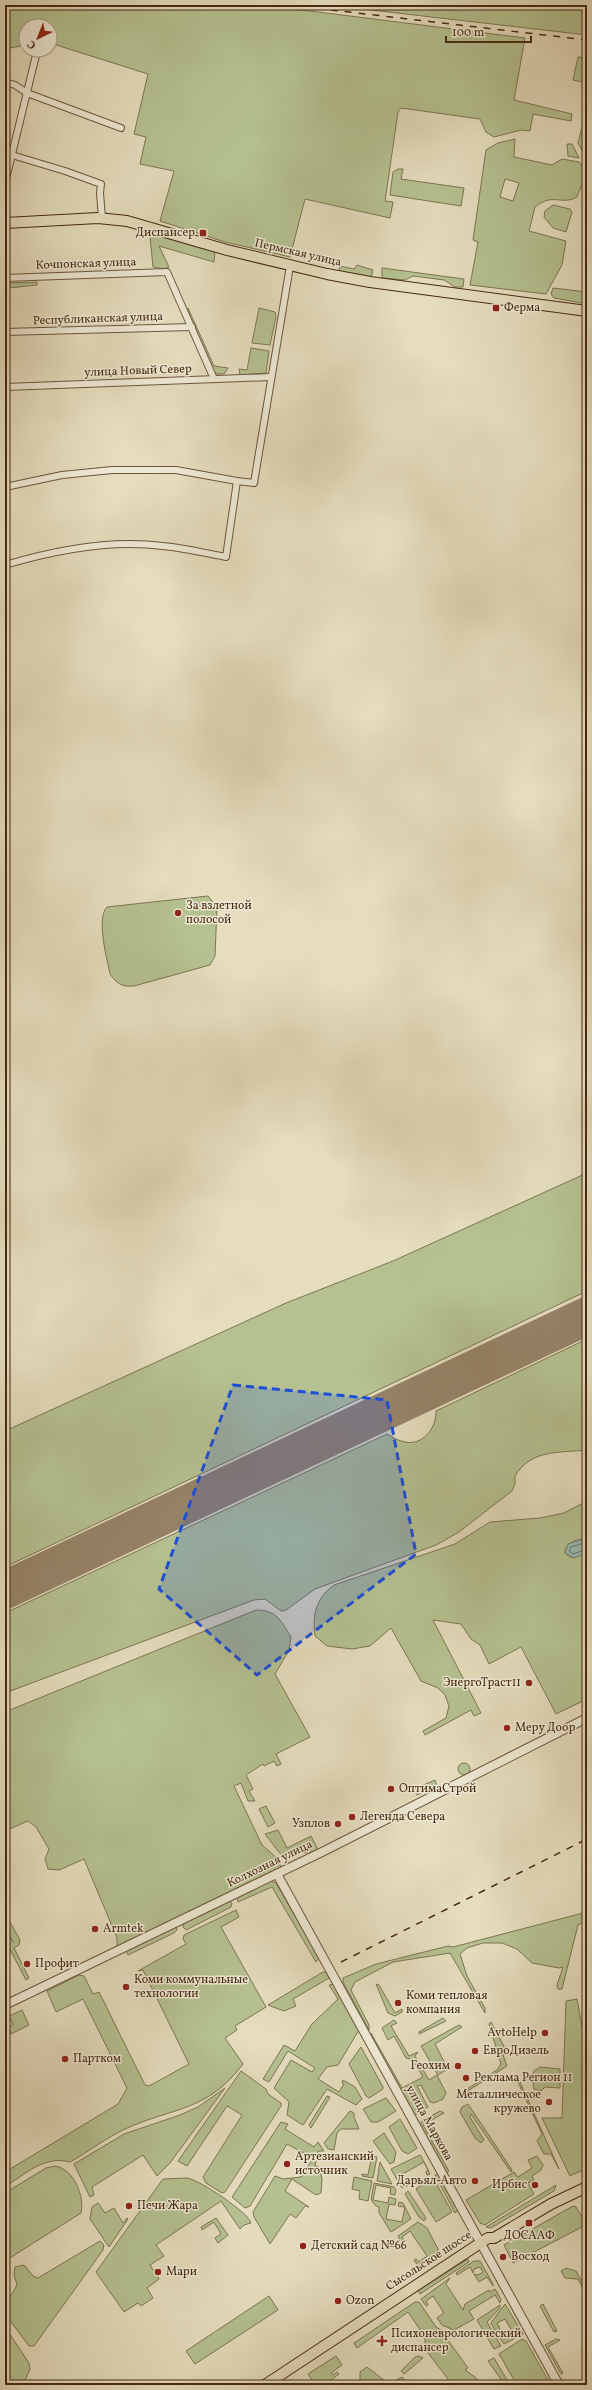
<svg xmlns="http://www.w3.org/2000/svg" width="592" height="2390" font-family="Vollkorn,serif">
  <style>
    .green { fill: #b5c191; stroke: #7e7551; fill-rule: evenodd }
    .water { fill: #96bbb5; stroke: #768173 }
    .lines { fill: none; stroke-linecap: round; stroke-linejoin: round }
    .shore { stroke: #6e7263; stroke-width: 1 }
    .stream { stroke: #768173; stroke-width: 1.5 }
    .runway { stroke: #968368; stroke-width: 38 }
    .minor-casing { stroke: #6e563c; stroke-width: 8 }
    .tertiary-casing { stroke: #6e563c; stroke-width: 10 }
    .primary-casing { stroke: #472911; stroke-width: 12 }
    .minor { stroke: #eee9d5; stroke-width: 6 }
    .tertiary { stroke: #eee9d5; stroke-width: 8 }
    .primary { stroke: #e5ddbe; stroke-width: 10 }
    .rail { stroke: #472911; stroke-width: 1.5; stroke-dasharray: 7 7; stroke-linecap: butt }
    .marked { fill: #1d4ed8; fill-opacity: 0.2; stroke: #1d4ed8; stroke-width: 3; stroke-dasharray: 8 5; stroke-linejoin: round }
    .poi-dot { fill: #8f2418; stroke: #eee9d5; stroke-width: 1.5 }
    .labels { text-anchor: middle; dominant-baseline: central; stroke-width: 3; stroke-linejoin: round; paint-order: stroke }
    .poi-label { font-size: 12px; fill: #472911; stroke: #eee9d5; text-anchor: start }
    .street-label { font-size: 12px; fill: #472911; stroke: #eee9d5 }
  </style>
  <rect width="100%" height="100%" fill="#e5ddbe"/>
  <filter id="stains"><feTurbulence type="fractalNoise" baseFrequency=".005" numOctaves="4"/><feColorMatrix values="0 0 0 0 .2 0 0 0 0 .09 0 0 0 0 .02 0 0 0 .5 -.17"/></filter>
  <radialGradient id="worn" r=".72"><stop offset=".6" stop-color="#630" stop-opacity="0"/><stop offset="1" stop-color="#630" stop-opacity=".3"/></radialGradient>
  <g class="green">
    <path d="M35 5H240L310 11 525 38 514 100 572 114 571 121 533 114 530 131 521 130 494 137 486 132 480 119 401 108 398 112 385 201 393 202 390 218 305 199 290 257 225 242 160 221 174 171 140 164 146 137 134 134 148 74 50 43V26H26V45L5 49V9Z"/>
    <path d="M328 5H587V35Z"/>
    <path d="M578 57 587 58V83L573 80Z"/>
    <path d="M585 115H587V160L578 143Z"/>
    <path d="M515 139 514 157 552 165 562 159 579 162C589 171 581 186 577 197 560 206 554 192 535 207L529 231 566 241 562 265 546 294 470 285 478 242 473 240 486 150 498 143ZM505 179 519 183 513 201 500 197Z"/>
    <path d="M567 144H572L579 158 568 156Z"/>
    <path d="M398 169H403L401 179 464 188 461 206 390 195 393 172Z"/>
    <path d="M553 205 570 209 572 212 566 232 553 228 544 217 545 211Z"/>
    <path d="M146 232 215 252 214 262 159 246 169 267 164 269 153 267 150 236Z"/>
    <path d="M357 265 373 270 371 278 339 271 340 266 354 269Z"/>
    <path d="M382 268 464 279 463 287H455L444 280 413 276 405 280 382 278Z"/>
    <path d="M37 282V285L9 288V300H5V283Z"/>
    <path d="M553 288 587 292V304L554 298 551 294Z"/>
    <path d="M188 308 214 366 228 368 224 374H217L213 370 187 310Z"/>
    <path d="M259 308 275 312 276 317 270 345 252 343Z"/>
    <path d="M251 348 269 351 266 373 240 375 239 369 247 370Z"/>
    <path d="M208 896 217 907 215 956 210 965 134 986C122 987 117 984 110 974 107 959 96 918 107 907Z"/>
    <path d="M587 1173V1291L5 1567V1431L286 1303 393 1261Z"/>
    <path d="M587 1339V1450C559 1453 531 1449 515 1476V1484L512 1491 459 1532 436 1545 315 1589 286 1610 281 1611 265 1599 254 1600 5 1693V1613L387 1434C393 1437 398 1441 405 1442 423 1446 437 1427 436 1411Z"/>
    <path d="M587 1501V1538L573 1541 565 1549V1553C572 1561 578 1556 587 1553V1699L556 1714 521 1647 489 1664 480 1645 471 1639 461 1624 433 1620 481 1713 474 1716 471 1710 425 1735 423 1731 446 1718 449 1706 445 1695 438 1688 421 1681 391 1628 370 1646 352 1649 327 1646 315 1636C312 1615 316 1598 334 1585L455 1544 490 1522 540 1518 564 1513Z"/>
    <path d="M256 1610C277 1610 281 1621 291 1637L289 1650 275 1674 310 1737 276 1754 281 1764 277 1766 274 1761 264 1766 263 1764 246 1775 253 1789 249 1791 255 1801H248L241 1783 234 1786 262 1845 278 1859 281 1868 117 1947V1938L84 1859 59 1870 48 1869 45 1859 49 1849 36 1827 28 1821 5 1831V1712Z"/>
    <circle cx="464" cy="1769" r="6"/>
    <path d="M435 1780 437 1786 417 1795 414 1789Z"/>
    <path d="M266 1806 275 1823 268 1827 259 1809Z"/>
    <path d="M278 1830 287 1848 311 1836 318 1850C306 1856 298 1849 282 1856L265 1834Z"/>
    <path d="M270 1881 276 1883 319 1958 316 1962 272 1887 238 1902 237 1897Z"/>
    <path d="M230 1901 232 1903 231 1907 186 1930 183 1927V1923Z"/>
    <path d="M236 1910 239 1917 221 1927 266 2007 235 2026 237 2030 225 2038 243 2064C207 2112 173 2107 125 2129 106 2138 88 2152 70 2162 45 2155 25 2174 5 2187V2172L118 2104 127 2088 83 1999 56 2012 47 1991 79 1975 84 1976 93 1994 99 1992 145 2085 149 2086 189 2064 143 1970 138 1971 186 1944 183 1939 184 1935Z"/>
    <path d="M587 1912V1920L578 1925 562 1989H558L557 1985 563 1967 559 1968 532 1963 517 1949 502 1943H483L467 1948 460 1954 467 1976 485 2008V2013L450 1953 393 1962 355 1982 351 1990 369 2025V2030L343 1982V1978L376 1964 448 1946 453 1947Z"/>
    <path d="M5 1913 20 1940 19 1945 14 1948 29 1978 26 1980 5 1940Z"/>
    <path d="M176 1926 177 1930 174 1933 128 1955 126 1951Z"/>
    <path d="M323 1972H326L329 1978 293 1999 296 2006 284 2011 268 2005Z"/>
    <path d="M334 1984 359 2030 338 2065 327 2067 318 2079 339 2092 344 2084 342 2083 343 2080 355 2087 362 2099 356 2105 327 2089 303 2125 287 2115 289 2102 274 2088 291 2060 312 2072 315 2068 288 2051 269 2082 263 2079 284 2045 295 2051 312 2024 338 1999 329 1985Z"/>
    <path d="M376 1984 379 1985 395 2013 402 2009V2012L395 2016 388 2013Z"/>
    <path d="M577 1999 587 2055V2168L570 2176 542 2118H562L566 2001Z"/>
    <path d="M22 2010 29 2025 11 2034 8 2028 13 2025 9 2016Z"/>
    <path d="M443 2018 446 2021 419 2034V2032Z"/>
    <path d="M394 2020 397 2023 391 2026 409 2056 418 2052 415 2056 429 2080 437 2075 446 2093 443 2099 434 2103 430 2102 421 2085 417 2086 428 2107 415 2115 370 2035 371 2033 402 2088 423 2077 413 2060 406 2058 394 2036 388 2040 382 2028Z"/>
    <path d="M491 2022 507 2052 503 2055 507 2066 463 2094 464 2091 497 2070 501 2064 489 2024Z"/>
    <path d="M459 2025 462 2027 435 2044 448 2069 438 2075 421 2046Z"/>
    <path d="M361 2047 383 2087V2089L369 2098 366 2096 349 2064Z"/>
    <path d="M540 2067 560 2069V2088L545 2087 541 2091 534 2089 532 2077 534 2071Z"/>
    <path d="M241 2071 266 2089 268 2094 281 2103V2106L225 2192 222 2193 206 2183 203 2177 242 2115 227 2106 187 2166 178 2161Z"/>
    <path d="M518 2082H520L559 2169 551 2154H544L537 2141 542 2134Z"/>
    <path d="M225 2088 170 2163 157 2176 143 2155 92 2187 94 2195 90 2197 74 2164 124 2134 180 2115 198 2107Z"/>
    <path d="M327 2096 330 2097 311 2128 309 2125Z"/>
    <path d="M386 2098 396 2111 378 2122H371L363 2109Z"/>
    <path d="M468 2104 512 2170 511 2172 471 2114 470 2117 484 2140 481 2143 475 2138 460 2112 462 2107Z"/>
    <path d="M350 2111 354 2113V2117L359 2129H341L337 2133 334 2150 328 2149 324 2143Z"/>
    <path d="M440 2111 444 2113 423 2125 449 2171 446 2173 419 2126 422 2121Z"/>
    <path d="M400 2119 417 2148 408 2154 402 2151 389 2127Z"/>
    <path d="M281 2122 288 2124 285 2129 314 2147 318 2142 324 2151H318L315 2166 319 2167 322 2179 321 2193 316 2195 292 2179 285 2191 309 2207 305 2206 296 2218 290 2214 270 2244 254 2217 253 2212 275 2176 283 2179 301 2177 312 2160 309 2156 287 2144 250 2206 245 2208 232 2197Z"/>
    <path d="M384 2133 396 2152 394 2162 390 2164 373 2141Z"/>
    <path d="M366 2155 377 2157 373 2178 362 2176V2174L368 2175 371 2160 366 2159Z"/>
    <path d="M420 2155 421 2156 430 2174 427 2175 426 2172 428 2170 424 2162 401 2175 405 2183 407 2182 409 2185 402 2188 391 2169Z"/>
    <path d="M537 2156 543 2165 541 2170 532 2176 534 2180 528 2183 534 2194 485 2225 480 2223 466 2200 514 2172 518 2177 532 2168 528 2160Z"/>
    <path d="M380 2162 392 2184 377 2181Z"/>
    <path d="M55 2166C74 2169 85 2197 81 2213L5 2261V2193L46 2168Z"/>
    <path d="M438 2174 459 2210 455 2213 435 2175Z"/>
    <path d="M354 2177 372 2181 368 2201 359 2199 360 2191 352 2189Z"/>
    <path d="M187 2178C200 2180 249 2213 251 2223L244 2225 240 2229 221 2201 156 2245 164 2256 150 2265 159 2279 147 2288 153 2298 141 2306 138 2303 124 2312 96 2272 163 2179Z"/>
    <path d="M431 2178H433L452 2212 436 2222 416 2189Z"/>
    <path d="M374 2183 394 2187 396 2190 395 2195 390 2194 391 2188 376 2185 373 2200 388 2203 389 2197 396 2199 395 2205 389 2204 386 2219 402 2222 405 2207 398 2206 399 2202 403 2203 411 2219 391 2232 379 2213V2207L376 2206 371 2200Z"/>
    <path d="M556 2185 554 2191 491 2228 486 2227Z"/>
    <path d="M408 2191 426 2218 424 2221 419 2217 405 2194Z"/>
    <path d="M98 2203 105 2213 114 2208 123 2223 127 2218 128 2219 109 2247 90 2219 92 2207Z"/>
    <path d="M573 2206 576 2207 585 2222 582 2227 513 2263 504 2245Z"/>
    <path d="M216 2218 228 2235 218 2243 215 2238 221 2234 214 2222 202 2230 201 2227Z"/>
    <path d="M418 2222 427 2228 438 2249 437 2255 419 2267 414 2260 416 2259 419 2262 427 2256 410 2231 402 2237 404 2240 401 2241 398 2236Z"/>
    <path d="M100 2241 104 2245 103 2250 34 2346H29L5 2314V2300L12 2294 17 2285 14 2275 15 2267 24 2265 33 2276 38 2278Z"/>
    <path d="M468 2259 469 2262 420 2294 418 2290Z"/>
    <path d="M474 2261H480L493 2284V2286L487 2277 479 2282 474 2274 478 2275 483 2272 480 2267 474 2269 473 2273 470 2267 457 2275 456 2273Z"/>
    <path d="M566 2268 576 2271 587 2290V2296L578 2279 565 2278 561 2271Z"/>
    <path d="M450 2278 446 2284 463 2310 465 2304 489 2290 490 2292 495 2289 501 2299 500 2303 495 2295 469 2311 474 2319 454 2330 442 2325 437 2318 444 2313 433 2296 426 2301 428 2305 426 2306 421 2299Z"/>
    <path d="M269 2296 278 2310 195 2364 186 2351Z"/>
    <path d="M415 2302H419L436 2327 451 2336 447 2339 468 2368 465 2370 475 2377 481 2385 451 2383 425 2349V2337L408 2312 357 2348 354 2343Z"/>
    <path d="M505 2304 523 2334 504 2344 497 2334 502 2332 506 2338 513 2333 505 2319 497 2323 500 2329 496 2332 491 2323Z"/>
    <path d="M543 2304 557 2331 554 2332 540 2306Z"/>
    <path d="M500 2305V2308L487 2322 501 2346 494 2349 477 2320Z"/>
    <path d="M5 2327 29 2363 30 2369 23 2385H5Z"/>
    <path d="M522 2339 526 2341 551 2385H517L499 2354Z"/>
    <path d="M556 2339 560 2340 548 2347 563 2373 561 2374 545 2345Z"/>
    <path d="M336 2356 342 2365 331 2373 333 2375 337 2372 339 2374 324 2385H315L308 2374Z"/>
    <path d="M419 2356 423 2358 404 2374 401 2371 415 2357Z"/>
    <path d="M494 2358 510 2385H505L488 2361Z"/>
    <path d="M367 2367 389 2384 402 2377 409 2385H360V2372Z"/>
  </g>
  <path class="water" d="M587 1538V1553L574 1558 565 1553 568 1544Z"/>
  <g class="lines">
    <path class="shore" d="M587 1542 571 1547 569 1551 573 1554 587 1549"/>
    <path class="stream" d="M5 1927 13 1942"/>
    <path class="runway" d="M5 1590 587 1316"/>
    <defs>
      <g id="minor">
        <path d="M5 82 15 85 27 93 121 128"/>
        <path d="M5 153 65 171 101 184 100 193 102 218"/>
        <path d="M5 183 37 51"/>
        <path d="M5 278 167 272 214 379"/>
        <path d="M5 332 192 327"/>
        <path d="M5 387 271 377"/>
        <path d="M5 487 62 475 112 470H176L237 481"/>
        <path d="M5 523 6 565"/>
        <path d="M5 565C55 550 110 539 163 546 184 548 205 553 226 557L237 481 254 483 290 266"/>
      </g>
      <g id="tertiary">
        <path d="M277 1874 559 2385"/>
        <path d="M5 2005 322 1852 587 1718"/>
      </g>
      <g id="primary">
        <path d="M5 223 98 218 127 221 227 250 327 274 370 282 587 311"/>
        <path d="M265 2385 488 2238H494L551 2204 587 2187"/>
      </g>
    </defs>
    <use href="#minor" class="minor-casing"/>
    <use href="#tertiary" class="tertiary-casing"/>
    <use href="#primary" class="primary-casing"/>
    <use href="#minor" class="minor"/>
    <use href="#tertiary" class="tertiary"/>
    <use href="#primary" class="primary"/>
    <g class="rail">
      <path d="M289 5 587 40"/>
      <path d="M341 1962 587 1839"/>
    </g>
  </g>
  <path class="marked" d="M233 1385 387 1400 416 1554 257 1675 159 1589Z"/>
  <g class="poi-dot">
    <rect x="199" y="229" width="8" height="8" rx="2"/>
    <rect x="492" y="304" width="8" height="8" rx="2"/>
    <circle cx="178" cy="913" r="4"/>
    <circle cx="529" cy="1683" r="4"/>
    <circle cx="507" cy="1728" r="4"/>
    <circle cx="391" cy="1789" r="4"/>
    <circle cx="352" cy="1817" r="4"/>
    <circle cx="338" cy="1824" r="4"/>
    <circle cx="95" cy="1929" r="4"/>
    <circle cx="27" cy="1964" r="4"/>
    <circle cx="126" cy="1987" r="4"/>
    <circle cx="398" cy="2003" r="4"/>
    <circle cx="545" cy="2033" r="4"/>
    <circle cx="475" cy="2051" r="4"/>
    <circle cx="65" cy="2059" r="4"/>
    <circle cx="458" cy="2066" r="4"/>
    <circle cx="466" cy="2078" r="4"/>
    <circle cx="549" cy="2102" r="4"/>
    <circle cx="287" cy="2164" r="4"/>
    <circle cx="475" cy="2181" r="4"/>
    <circle cx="535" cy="2185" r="4"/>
    <circle cx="129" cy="2206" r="4"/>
    <rect x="525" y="2219" width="8" height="8" rx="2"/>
    <circle cx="303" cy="2246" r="4"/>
    <circle cx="503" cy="2257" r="4"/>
    <circle cx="158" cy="2272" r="4"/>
    <circle cx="338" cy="2301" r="4"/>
    <path d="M380 2335h4v4h4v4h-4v4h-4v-4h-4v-4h4z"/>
  </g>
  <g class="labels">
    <g class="poi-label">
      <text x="195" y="233" text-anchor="end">Диспансер</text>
      <text x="504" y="308">Ферма</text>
      <text x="186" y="906">За взлетной<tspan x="186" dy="14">полосой</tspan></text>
      <text x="521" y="1683" text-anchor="end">ЭнергоТраст11</text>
      <text x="515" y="1728">Меру Доор</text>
      <text x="399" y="1789">ОптимаСтрой</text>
      <text x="360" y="1817">Легенда Севера</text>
      <text x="330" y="1824" text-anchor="end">Узплов</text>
      <text x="103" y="1929">Armtek</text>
      <text x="35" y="1964">Профит</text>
      <text x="134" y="1980">Коми коммунальные<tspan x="134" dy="14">технологии</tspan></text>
      <text x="406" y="1996">Коми тепловая<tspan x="406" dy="14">компания</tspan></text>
      <text x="537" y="2033" text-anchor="end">AvtoHelp</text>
      <text x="483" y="2051">ЕвроДизель</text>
      <text x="73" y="2059">Партком</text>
      <text x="450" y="2066" text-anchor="end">Геохим</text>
      <text x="474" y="2078">Реклама Регион 11</text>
      <text x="541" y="2095" text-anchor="end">Металлическое<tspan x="541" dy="14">кружево</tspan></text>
      <text x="295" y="2157">Артезианский<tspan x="295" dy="14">источник</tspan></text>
      <text x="467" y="2181" text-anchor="end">Дарьял-Авто</text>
      <text x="527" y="2185" text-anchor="end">Ирбис</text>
      <text x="137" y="2206">Печи Жара</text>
      <text x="529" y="2236" text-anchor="middle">ДОСААФ</text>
      <text x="311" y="2246">Детский сад №66</text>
      <text x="511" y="2257">Восход</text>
      <text x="166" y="2272">Мари</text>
      <text x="346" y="2301">Ozon</text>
      <text x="391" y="2334">Психоневрологический<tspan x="391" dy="14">диспансер</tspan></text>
    </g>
    <g class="street-label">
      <text transform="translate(298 253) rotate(13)">Пермская улица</text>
      <text transform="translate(86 264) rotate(-2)">Кочпонская улица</text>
      <text transform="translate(98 319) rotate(-2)">Республиканская улица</text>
      <text transform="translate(138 371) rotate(-2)">улица Новый Север</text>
      <text transform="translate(270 1864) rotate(-26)">Колхозная улица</text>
      <text transform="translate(429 2123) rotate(61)">улица Маркова</text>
      <text transform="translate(429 2261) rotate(-33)">Сысольское шоссе</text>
    </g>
  </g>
  <rect width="592" height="2390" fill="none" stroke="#e5ddbe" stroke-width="20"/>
  <rect x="6" y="6" width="580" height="2378" fill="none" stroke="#472911" stroke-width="2"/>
  <rect x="10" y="10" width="572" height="2370" fill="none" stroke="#472911"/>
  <g transform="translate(38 38) rotate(223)"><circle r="19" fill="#eee9d5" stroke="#ab9c87"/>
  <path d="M0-3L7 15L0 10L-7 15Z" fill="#8f2418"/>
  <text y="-6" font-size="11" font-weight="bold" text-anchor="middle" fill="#472911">С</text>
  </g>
  <path d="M446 36v6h85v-6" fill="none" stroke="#472911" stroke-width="2"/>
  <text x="452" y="36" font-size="12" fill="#472911" stroke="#eee9d5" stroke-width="3" paint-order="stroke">100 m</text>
  <rect width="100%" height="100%" filter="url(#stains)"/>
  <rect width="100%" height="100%" fill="url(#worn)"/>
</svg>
